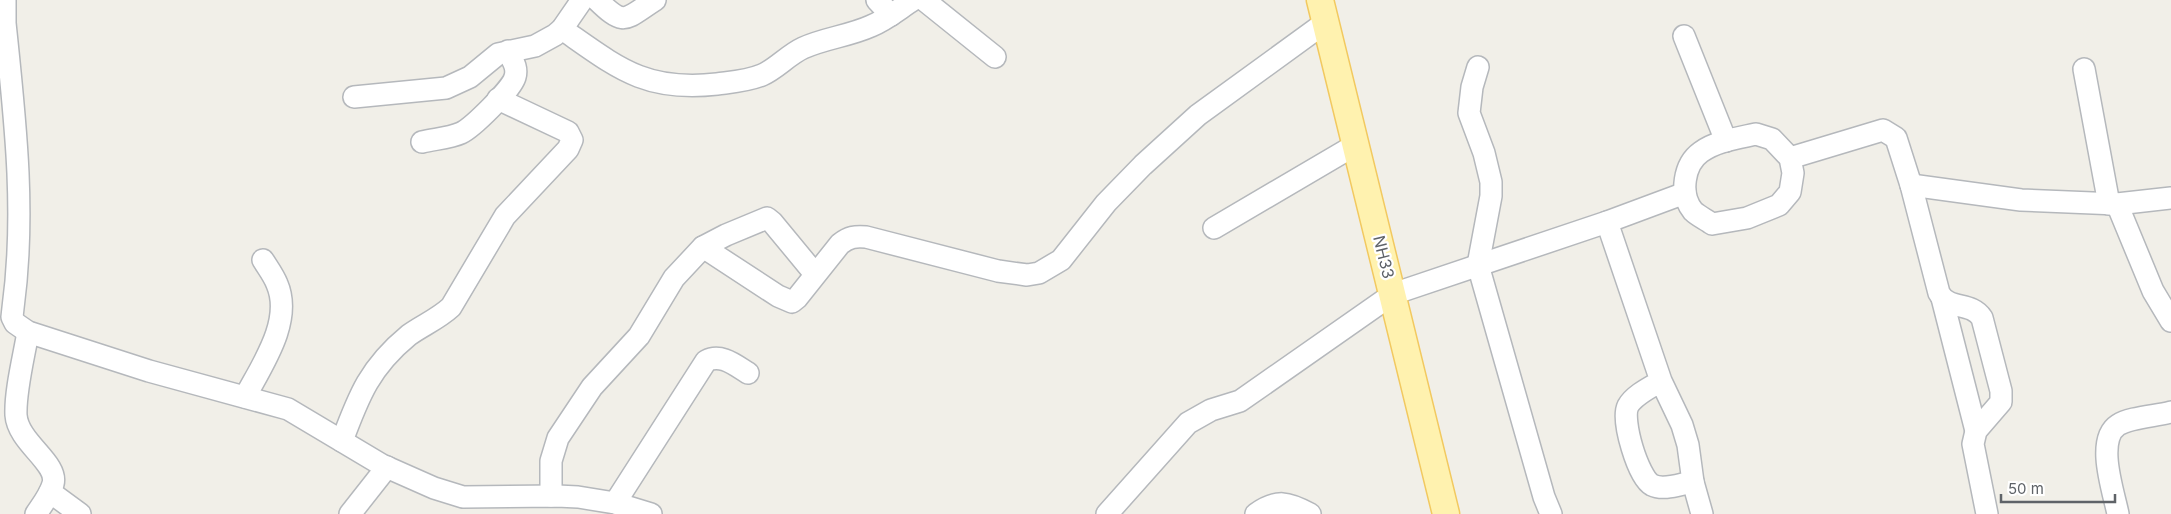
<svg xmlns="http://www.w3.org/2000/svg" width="2171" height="514" font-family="Inter,sans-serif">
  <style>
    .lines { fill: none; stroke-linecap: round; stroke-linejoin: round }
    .minor-casing { stroke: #b5b8bc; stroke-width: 24 }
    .major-casing { stroke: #f2c960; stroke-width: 29 }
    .minor { stroke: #fff; stroke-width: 21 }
    .major { stroke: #fff2af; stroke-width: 26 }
    .labels { text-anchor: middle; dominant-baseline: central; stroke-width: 4.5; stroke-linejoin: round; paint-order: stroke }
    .street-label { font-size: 16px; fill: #5f6368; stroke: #fff }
  </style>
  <rect width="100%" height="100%" fill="#f1efe8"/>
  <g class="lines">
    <defs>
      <g id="minor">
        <path d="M5 0V23C15 119 26 212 13 308L12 317 15 323 28 332 149 371 288 409 382 465 434 488 463 497 557 496 578 497 615 503 651 514"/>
        <path d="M597 0C625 27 624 20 655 0"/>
        <path d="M877 0 891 15"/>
        <path d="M924 0 995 57"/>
        <path d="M562 29C618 68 645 92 717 84 732 82 748 81 762 75 776 69 788 55 803 48 825 38 849 36 871 26 886 20 899 9 913 0"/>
        <path d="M1684 36 1726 141"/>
        <path d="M1478 67 1472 87 1469 113 1484 153 1491 182V196L1478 265 1544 497 1551 514"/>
        <path d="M2084 69 2109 204"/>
        <path d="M354 97 446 88 470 77 498 54 535 46 555 35 562 29 582 0"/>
        <path d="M1756 134 1772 139 1790 158 1793 173 1790 192 1779 205 1747 218 1712 224C1707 220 1698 216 1693 211 1679 194 1684 164 1701 152 1716 141 1738 138 1756 134Z"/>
        <path d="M422 142C434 139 450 138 461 133 472 128 512 89 515 77 518 67 512 60 508 51"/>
        <path d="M1790 158 1883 130 1896 138 1911 185 1939 293C1949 311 1971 301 1982 318L2001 391V402L1976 431 1973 444 1987 514"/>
        <path d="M1911 185 2021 200 2117 204 2171 198"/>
        <path d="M2117 204 2153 291 2171 321"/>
        <path d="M1214 228 1357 144"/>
        <path d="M703 247 778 296 792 302 797 298 840 244C849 237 855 236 866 237L998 271 1027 275 1039 273 1061 260 1106 203 1143 165 1198 115 1326 22"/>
        <path d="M1942 298 1976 431"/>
        <path d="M28 332C24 356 15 391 16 415 18 443 59 463 53 484 50 495 42 505 36 514"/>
        <path d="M1661 381C1651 387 1634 395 1628 406 1621 420 1638 477 1652 485 1664 491 1680 484 1693 482L1688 445 1682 425 1661 381 1607 222 1685 193"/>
        <path d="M245 397C262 365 293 321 277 284 274 276 268 268 263 260"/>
        <path d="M342 441C359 395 370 367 409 335 423 325 438 319 451 307L505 216 568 149 572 140 568 132 498 99"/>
        <path d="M1693 482 1702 514"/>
        <path d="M50 492 80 514"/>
        <path d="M551 496V461L558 438 592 387 639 336 674 278 703 247 726 235 767 218 772 222 815 274"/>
        <path d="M615 503 706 361C721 353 735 365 748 373"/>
        <path d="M350 514 387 467"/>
        <path d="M1107 514 1188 423 1211 410 1240 401 1393 294 1607 222"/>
        <path d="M1256 514C1277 499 1288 502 1310 514"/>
        <path d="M2118 514C2114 493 2095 440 2118 425 2130 417 2157 416 2171 412"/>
      </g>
      <path id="major" d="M1320 0 1446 514"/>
    </defs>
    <use href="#minor" class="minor-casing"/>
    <use href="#major" class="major-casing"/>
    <use href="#minor" class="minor"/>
    <use href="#major" class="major"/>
  </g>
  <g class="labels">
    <g class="street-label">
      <text transform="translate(1384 257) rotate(76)">NH33</text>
    </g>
  </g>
  <path d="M2001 494v8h114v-8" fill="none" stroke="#5f6368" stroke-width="2.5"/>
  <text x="2008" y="494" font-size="15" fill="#5f6368" stroke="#ffffff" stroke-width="4" paint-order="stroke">50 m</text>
</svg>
